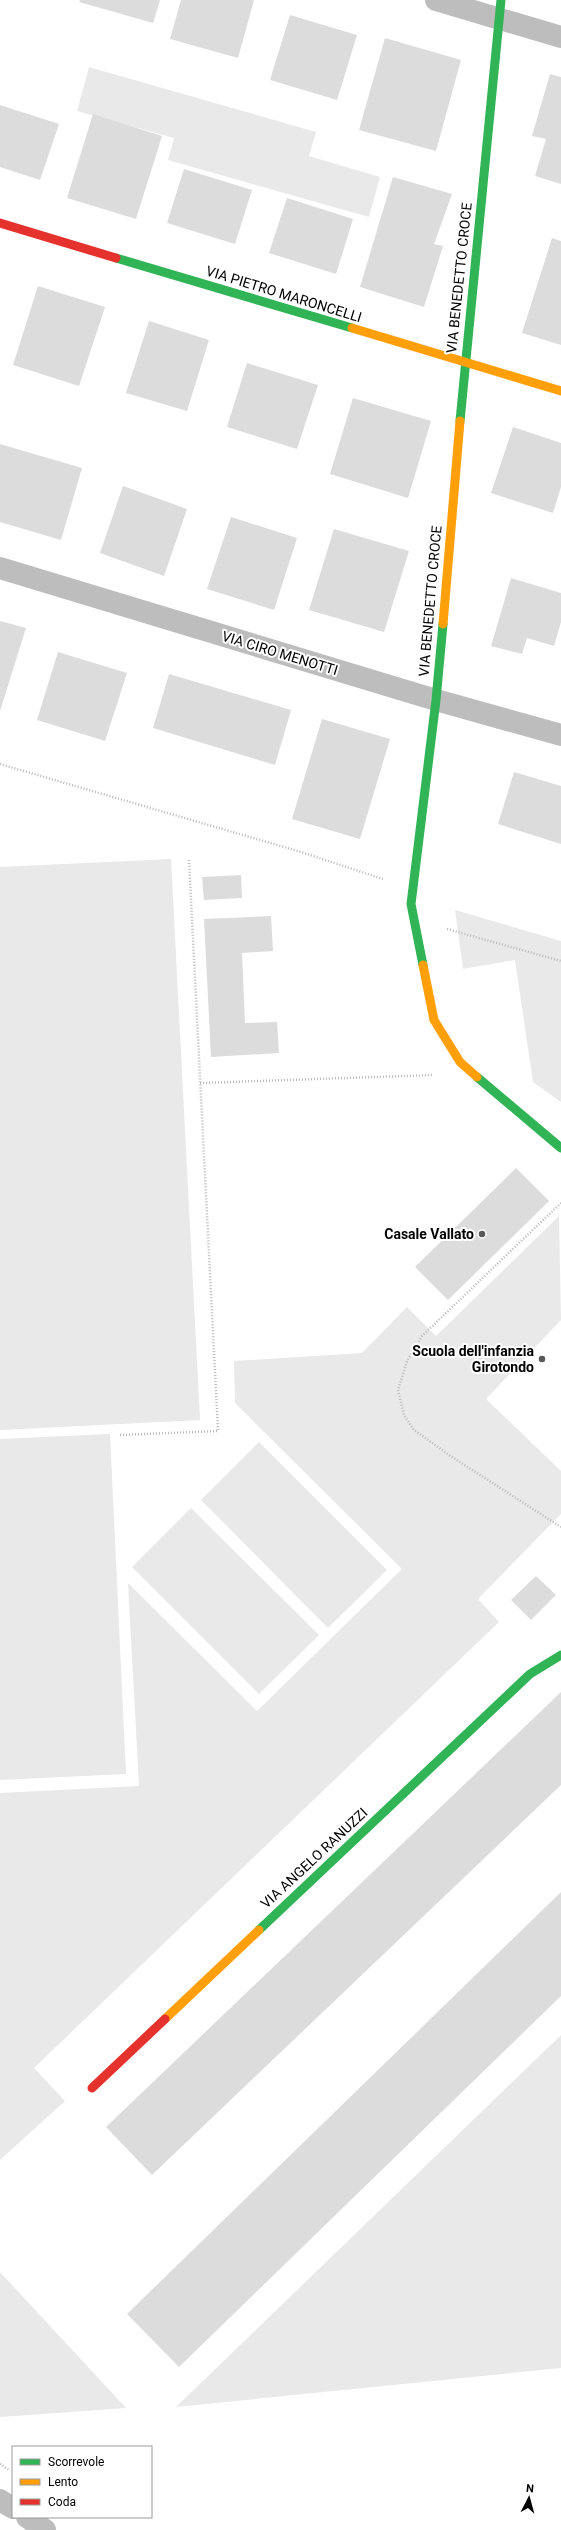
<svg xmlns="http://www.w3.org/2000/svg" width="561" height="2530" font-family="Roboto,sans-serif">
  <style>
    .green { fill: #e9e9e9 }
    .building { fill: #dcdcdc }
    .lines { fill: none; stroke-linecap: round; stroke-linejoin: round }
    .path { stroke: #b8b8b8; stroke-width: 2.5; stroke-dasharray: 1 2; stroke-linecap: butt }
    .street { stroke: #bdbdbd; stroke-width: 22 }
    .fast { stroke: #30b455; stroke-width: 9 }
    .slow { stroke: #ff9f0a; stroke-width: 9 }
    .jam { stroke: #e5322d; stroke-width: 9 }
    .poi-dot { fill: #595959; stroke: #fff; stroke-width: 1.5 }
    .labels { text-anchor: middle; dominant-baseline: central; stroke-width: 4; stroke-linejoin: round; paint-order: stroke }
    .street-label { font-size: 14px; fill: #000; stroke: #fff }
    .poi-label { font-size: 14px; font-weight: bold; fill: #000; stroke: #fff; text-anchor: end }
  </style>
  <rect width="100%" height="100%" fill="#fff"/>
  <g class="green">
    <path d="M89 67 316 132 309 156 380 177 369 217 168 160 174 138 77 111Z"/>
    <path d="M171 859 200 1420 0 1430V867Z"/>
    <path d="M455 910 561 941V1102L533 1082 515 960 463 969Z"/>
    <path d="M559 1216 561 1320 486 1399 561 1471V1514L478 1599 499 1622 34 2068 65 2101 0 2160V1793L139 1786 128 1583 257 1711 402 1569 235 1403 234 1361 362 1353 407 1307 436 1336Z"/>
    <path d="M110 1434 126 1774 0 1780V1439Z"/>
    <path d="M259 1442 387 1570 328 1628 201 1500Z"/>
    <path d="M191 1508 319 1635 259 1694 132 1567Z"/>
    <path d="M561 2035V2368L176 2407Z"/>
    <path d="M0 2272 126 2408 0 2417Z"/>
  </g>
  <g class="building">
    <path d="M80 0H160L153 23 79 2Z"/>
    <path d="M181 0H254L238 58 170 39Z"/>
    <path d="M290 15 357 35 337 100 270 80Z"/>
    <path d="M385 38 461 60 436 151 359 130Z"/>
    <path d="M550 74 561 77V184L535 176 546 139 532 136Z"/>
    <path d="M0 105 59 124 40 180 0 167Z"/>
    <path d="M93 114 162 136 136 219 67 198Z"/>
    <path d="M184 169 252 190 235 244 167 223Z"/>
    <path d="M393 177 452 194 434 244 443 246 424 307 360 287Z"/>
    <path d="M287 198 353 219 336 274 269 253Z"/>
    <path d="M552 238 561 241V345L522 333Z"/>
    <path d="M38 286 105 307 79 386 13 365Z"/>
    <path d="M149 321 209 340 187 411 126 393Z"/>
    <path d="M247 363 318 385 297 449 227 427Z"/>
    <path d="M353 398 431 421 408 498 330 474Z"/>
    <path d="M513 427 561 443V487L553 513 491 493Z"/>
    <path d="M0 444 82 468 61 540 0 522Z"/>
    <path d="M123 486 187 509 164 576 100 553Z"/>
    <path d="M231 517 297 538 274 610 207 589Z"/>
    <path d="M334 529 409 551 384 632 309 610Z"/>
    <path d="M511 578 561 593V622L554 646 527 638 522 654 491 646Z"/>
    <path d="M0 621 26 628 0 711Z"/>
    <path d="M58 652 127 673 105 741 37 720Z"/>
    <path d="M169 674 291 710 275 765 153 728Z"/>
    <path d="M322 719 390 739 360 839 292 819Z"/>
    <path d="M514 772 561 786V844L498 824Z"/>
    <path d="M241 875 242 898 204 900 202 877Z"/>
    <path d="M271 916 273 951 242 953 245 1023 277 1022 279 1053 211 1057 204 919Z"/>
    <path d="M516 1168 549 1201 448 1300 415 1267Z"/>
    <path d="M536 1576 556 1595 531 1620 511 1600Z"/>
    <path d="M561 1692V1785L152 2175 106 2127Z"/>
    <path d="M561 1892V1996L179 2367 127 2314Z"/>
  </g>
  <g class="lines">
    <g class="path">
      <path d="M0 764 301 852 383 879"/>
      <path d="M447 929 561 961"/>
      <path d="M200 1083 433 1075"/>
      <path d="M561 1203 422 1336 407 1361 398 1390 404 1415 414 1430 449 1455 561 1527"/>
      <path d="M120 1435 218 1431 189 860"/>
      <path d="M0 2464 9 2470"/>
    </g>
    <g class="street">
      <path d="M436 0 561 37"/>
      <path d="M0 568 436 700 561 735"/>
      <path d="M0 2500 13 2508"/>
      <path d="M27 2517 45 2530"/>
    </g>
    <g class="fast">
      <path d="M116 258 352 328"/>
      <path d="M460 421 501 0"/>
      <path d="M423 965 411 904 436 700 443 624"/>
      <path d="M477 1077 561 1148"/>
      <path d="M259 1930 530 1674 561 1655"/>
    </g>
    <g class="slow">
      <path d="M352 328 561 391"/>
      <path d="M443 624 460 421"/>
      <path d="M423 965 434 1020 460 1062 477 1077"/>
      <path d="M165 2019 259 1930"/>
    </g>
    <g class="jam">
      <path d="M0 223 116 258"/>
      <path d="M92 2088 165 2019"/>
    </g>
  </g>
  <g class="poi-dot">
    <circle cx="482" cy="1234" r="4"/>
    <circle cx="542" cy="1359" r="4"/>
  </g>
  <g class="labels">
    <g class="street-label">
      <text transform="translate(459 278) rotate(-84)">VIA BENEDETTO CROCE</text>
      <text transform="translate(284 294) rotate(17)">VIA PIETRO MARONCELLI</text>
      <text transform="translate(430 601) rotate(-85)">VIA BENEDETTO CROCE</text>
      <text transform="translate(280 653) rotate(17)">VIA CIRO MENOTTI</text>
      <text transform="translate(314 1858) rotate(-43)">VIA ANGELO RANUZZI</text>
    </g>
    <g class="poi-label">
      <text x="474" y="1234">Casale Vallato</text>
      <text x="534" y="1351">Scuola dell'infanzia<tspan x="534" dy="16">Girotondo</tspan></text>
    </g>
  </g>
  <rect x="12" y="2446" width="140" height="72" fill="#ffffff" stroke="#999999"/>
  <rect x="20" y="2459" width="20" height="6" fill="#30b455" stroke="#999999"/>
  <text x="48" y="2466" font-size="12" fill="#000000">Scorrevole</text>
  <rect x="20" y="2479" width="20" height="6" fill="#ff9f0a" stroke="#999999"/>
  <text x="48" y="2486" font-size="12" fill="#000000">Lento</text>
  <rect x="20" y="2499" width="20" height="6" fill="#e5322d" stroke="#999999"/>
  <text x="48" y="2506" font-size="12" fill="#000000">Coda</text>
  <g transform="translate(529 2498) rotate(6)" stroke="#ffffff" stroke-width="3" paint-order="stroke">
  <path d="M0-3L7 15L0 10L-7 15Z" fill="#000000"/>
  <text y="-6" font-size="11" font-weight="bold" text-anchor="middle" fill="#000000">N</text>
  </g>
</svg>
